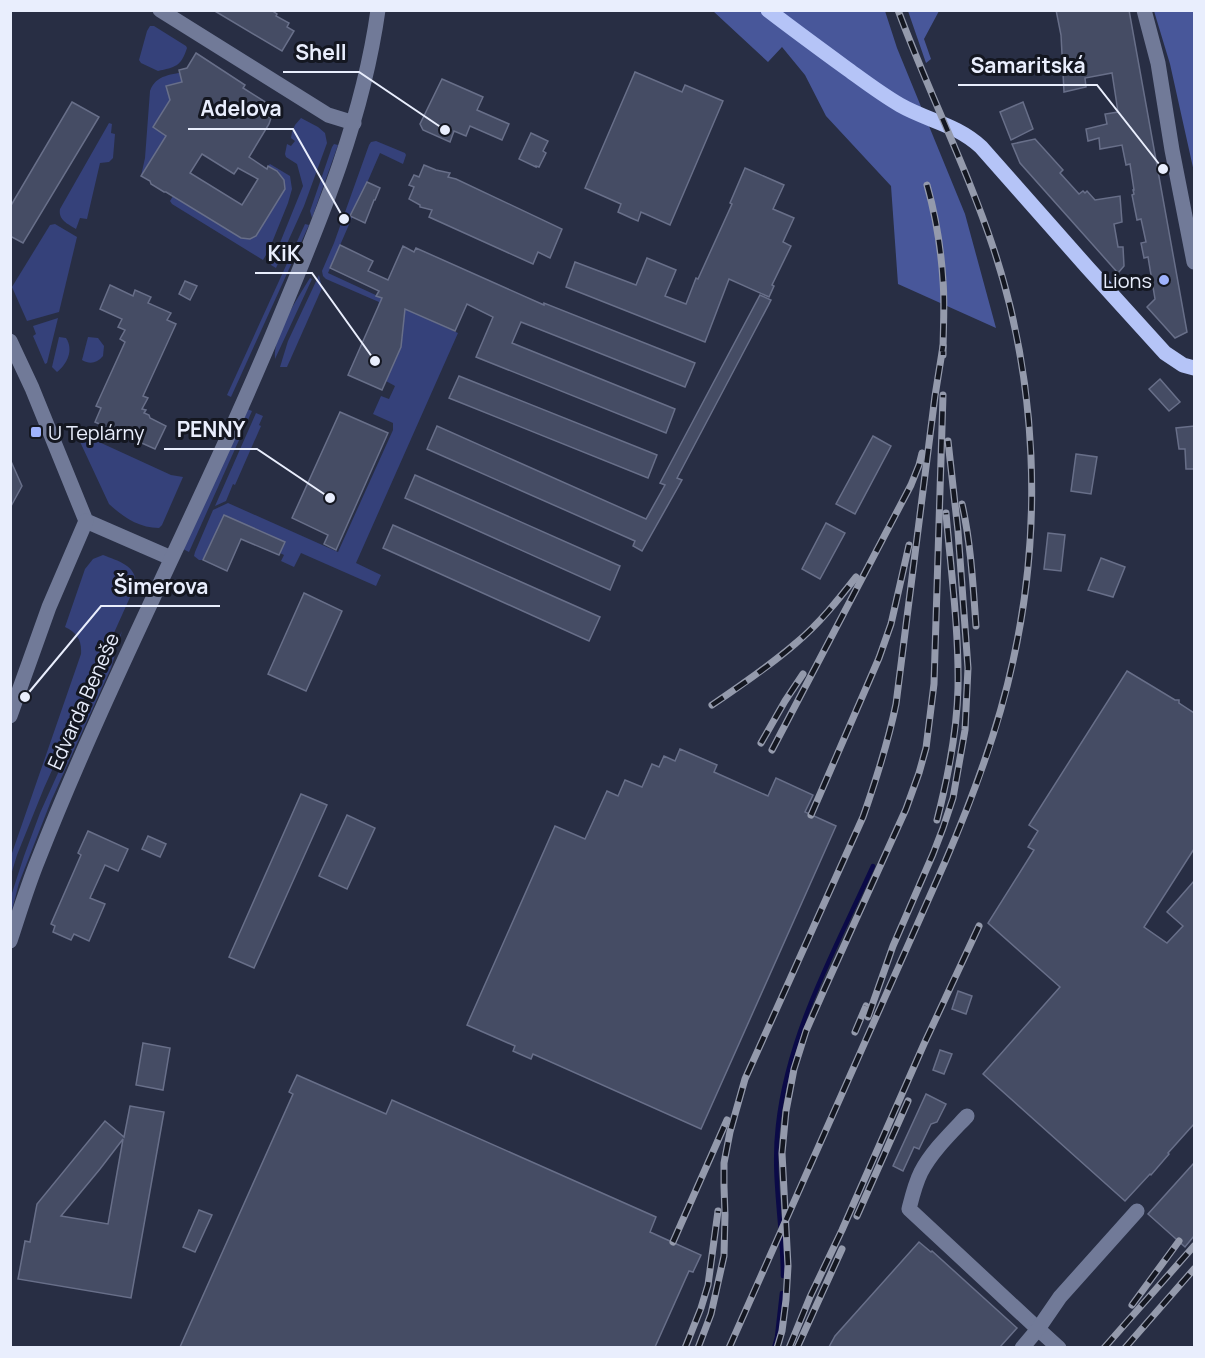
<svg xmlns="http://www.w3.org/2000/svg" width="1205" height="1358" font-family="Manrope,sans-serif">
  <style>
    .green { fill: #35417a }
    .forest { fill: #48579a }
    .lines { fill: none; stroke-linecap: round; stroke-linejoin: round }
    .stream { stroke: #0b0a47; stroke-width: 4.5 }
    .building { fill: #454c64; stroke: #686f89; stroke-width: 1.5; fill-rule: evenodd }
    .minor { stroke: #717a98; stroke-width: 15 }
    .major { stroke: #b5c4f7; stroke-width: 15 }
    .rail-casing { stroke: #949aac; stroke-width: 7 }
    .rail { stroke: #141721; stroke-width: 4.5; stroke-dasharray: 14; stroke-linecap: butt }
    .poi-dot { fill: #9fb3fd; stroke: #141721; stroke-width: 2 }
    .labels { text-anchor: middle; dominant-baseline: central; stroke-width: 6; stroke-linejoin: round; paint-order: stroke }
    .poi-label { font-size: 20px; fill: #e9eefd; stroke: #141721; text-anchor: end }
    .street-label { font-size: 20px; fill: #e9eefd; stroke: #141721 }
    .leader { fill: none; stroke: #e9eefd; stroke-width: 2 }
    .callout-dot { fill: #e9eefd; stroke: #141721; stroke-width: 2 }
    .callout-label { font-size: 21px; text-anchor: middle; font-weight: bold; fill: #e9eefd; stroke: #141721; stroke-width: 6; stroke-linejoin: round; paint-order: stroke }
  </style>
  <rect width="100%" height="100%" fill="#282e44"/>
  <g class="green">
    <path d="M150 26H154L186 46 187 48C181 67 175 67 158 71L141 63 139 60 147 31Z"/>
    <path d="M188 71 181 82 167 86 170 100 153 127 171 139 141 176 145 158 150 91C156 74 172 75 188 71Z"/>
    <path d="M301 118 318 127 325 133 327 143 304 206 276 268 271 265 303 186 297 164 286 157 285 154 287 144 291 146 295 141 291 138 292 132 295 125Z"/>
    <path d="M109 123 112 124 111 133 115 134 113 158 109 162 100 163 87 219 80 218 76 229C68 224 58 220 60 209Z"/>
    <path d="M376 141 405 153 406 155 403 164 380 153 328 273 458 333 356 563 381 575 376 586 301 553 294 567 281 561 284 555 280 553 284 542 224 515 203 560H199L194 556 195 552 213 510 228 503 338 552 393 430V423L373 414 381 396 389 399 395 386 386 381 401 347 404 318 378 306 379 302 326 279 323 276 322 271 334 243 369 145 371 142Z"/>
    <path d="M334 144 338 145 312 218 310 211 332 147Z"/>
    <path d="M270 164 290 176 292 189 288 203 269 250 263 260 172 204 170 201 173 196 241 238C247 240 250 239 256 236L285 189 281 186 277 175 279 172 268 166Z"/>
    <path d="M55 224 77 237 59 312 27 321 12 287 50 225Z"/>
    <path d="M305 224 309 225 231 397 227 395Z"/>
    <path d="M319 275 322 288 287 367H280L288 341Z"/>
    <path d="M310 278 312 279 275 359C273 335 297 299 310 278Z"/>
    <path d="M58 318 47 363 45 364 33 336 36 334 33 326Z"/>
    <path d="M59 337 66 338C74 350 67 364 57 372L52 367Z"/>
    <path d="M88 337 98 338 104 346 103 356C97 363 90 365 82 360Z"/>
    <path d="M247 409 252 411 189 552 183 549Z"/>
    <path d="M256 413 263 416 259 425 261 426 235 485 233 484 226 501 215 506Z"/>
    <path d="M75 431 171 475 183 477 162 525 159 528C139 528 123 517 109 504Z"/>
    <path d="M103 555C118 561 136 565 136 584L44 788 17 855 11 875V856L81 654C82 640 77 633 65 627L85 569 93 559Z"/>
    <path d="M122 631 111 668 51 801 19 883 11 914V896L24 856 40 813Z"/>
  </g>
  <g class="forest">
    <path d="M713 11H885L897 48 965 214 996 328 898 284 891 186 826 116 805 75 782 47 768 62Z"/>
    <path d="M908 11H939L924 39 931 59 926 63Z"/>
    <path d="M1154 11H1194V172L1170 64Z"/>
  </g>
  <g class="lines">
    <g class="stream">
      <path d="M783 1276C783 1226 772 1177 778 1126 788 1033 835 950 873 866"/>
      <path d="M774 1348 777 1337 782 1293"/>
    </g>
  </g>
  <g class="building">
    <path d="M213 10H271L277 14 276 16 289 23 287 27 294 31 282 51Z"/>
    <path d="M1056 10H1129L1187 332 1175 338 1147 307 1155 299 1148 257 1144 258 1141 243 1146 242 1141 219 1137 220 1132 195 1134 194 1133 190H1134L1130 164 1126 165 1122 145 1100 149 1099 138 1088 141 1086 129 1107 124 1105 114 1118 112 1112 73 1085 78 1086 87 1064 92 1061 35Z"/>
    <path d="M196 53 245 85 243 88 275 108 269 117 271 118 269 124 249 157 267 169 268 166 277 171 284 180 285 189 256 236 250 239 241 238 166 192H164L151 184 150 181 141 176 166 136 153 127 170 100 166 86 182 82 179 70 187 68ZM202 154 234 174 238 168 258 179 242 205 190 173Z"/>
    <path d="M635 72 682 92 685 85 723 101 670 225 641 212 638 221 631 218 618 212 621 204 585 188Z"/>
    <path d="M442 79 483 97 477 110 509 124 502 140 470 126 466 136 454 131 450 142 423 130 420 124Z"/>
    <path d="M72 102 99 117 23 243 10 236V207Z"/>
    <path d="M1023 102 1033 129 1011 140 1000 112Z"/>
    <path d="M531 133 548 141 543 151 546 153 539 167 536 166V167L519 159Z"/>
    <path d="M1035 139 1063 170 1060 173 1079 194 1083 191 1085 193 1087 191 1095 200 1120 196 1122 222 1114 224 1118 247H1123L1124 266 1118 273 1020 163 1012 144Z"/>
    <path d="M424 165 436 170 450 173 448 177 456 179 562 229 550 258 538 252 533 264 429 217 432 210 420 207V205L409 199 414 187 409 185 414 175 419 177Z"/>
    <path d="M745 168 784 185 773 209 794 218 783 242 791 246 772 285 774 286 769 297 729 279 705 342 566 287 575 262 636 285 647 258 676 270 665 296 686 304 696 278 698 279 732 204 730 203Z"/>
    <path d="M367 182 380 188 375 200H374L365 223 350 216Z"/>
    <path d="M340 245 373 261 368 271 388 280 403 246 414 252 416 248 544 305V303L695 363 685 387 521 322 512 343 675 409 666 433 476 357 493 317 467 304 455 331 405 309 401 347 382 390 348 375 382 298 376 296 379 291 330 268Z"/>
    <path d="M185 281 197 286 190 300 179 294Z"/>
    <path d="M110 285 133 296 135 290 151 297 148 303 171 313 167 320 176 324 143 396 148 398 142 409 146 410 144 413 149 415 150 418 166 426 155 449 95 422 101 408 96 406 125 342 120 339 125 330 118 327 122 319 100 309Z"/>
    <path d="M760 295 771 300 677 478 682 480 642 551 633 546 635 541 427 449 437 426 646 519 665 485 660 483Z"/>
    <path d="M459 376 657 455 648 478 449 398Z"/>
    <path d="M1160 379 1180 402 1169 411 1149 389Z"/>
    <path d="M340 412 388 433 336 550 324 544 328 535 292 518Z"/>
    <path d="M1194 426V469H1186L1185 449H1179L1176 428Z"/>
    <path d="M873 436 891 446 855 514 836 504Z"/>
    <path d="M1076 454 1097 457 1091 494 1071 491Z"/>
    <path d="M10 459 22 486 10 508Z"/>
    <path d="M415 475 620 566 610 590 405 498Z"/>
    <path d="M224 515 285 542 279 555 241 539 227 571 203 560Z"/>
    <path d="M826 523 845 533 820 579 802 569Z"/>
    <path d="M393 525 600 617 589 641 383 548Z"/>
    <path d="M1048 533 1065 535 1061 571 1044 569Z"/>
    <path d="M1101 558 1125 567 1113 597 1088 590Z"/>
    <path d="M304 593 342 611 306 691 268 674Z"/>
    <path d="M1127 671 1175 700H1179V703L1194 713V849L1144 927 1167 943 1183 926 1167 912 1194 881V1124L1168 1153 1169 1154 1151 1175 1150 1174 1125 1201 983 1074 1060 987 988 923 1034 850 1028 847 1038 831 1029 825Z"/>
    <path d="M680 749 717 765 714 772 768 796 776 778 813 795 805 812 836 826 701 1129 533 1054 531 1059 513 1051 515 1046 467 1025 555 826 585 839 607 791 618 796 625 780 642 787 652 764 659 767 664 756 675 761Z"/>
    <path d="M301 794 327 805 254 968 229 957Z"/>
    <path d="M347 815 375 828 347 889 319 876Z"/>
    <path d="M88 831 128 849 118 871 105 865 90 898 105 904 89 941 74 934 71 940 53 932 55 926 51 924 81 855 78 853Z"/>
    <path d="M148 836 166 844 160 857 142 849Z"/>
    <path d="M958 991 972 996 966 1014 952 1009Z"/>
    <path d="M143 1043 170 1048 163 1090 136 1085Z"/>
    <path d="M940 1050 952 1054 944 1074 933 1070Z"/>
    <path d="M297 1075 386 1114 392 1100 656 1217 650 1232 701 1255 693 1272 689 1271 655 1347H180L293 1094 289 1092Z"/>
    <path d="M926 1094 946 1104 937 1122 931 1124 919 1149 914 1147 903 1171 893 1166Z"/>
    <path d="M130 1106 164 1112 131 1298 18 1279 25 1241 30 1242 37 1204 105 1121 124 1137ZM123 1139 108 1224 61 1216 100 1169Z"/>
    <path d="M1194 1163V1236L1185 1247 1148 1214Z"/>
    <path d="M199 1210 212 1215 195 1252 183 1247Z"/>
    <path d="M919 1242 931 1252 932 1251 1017 1328 1000 1347H829L835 1336Z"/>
  </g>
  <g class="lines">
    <g class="minor">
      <path d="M160 10 328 115 354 123"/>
      <path d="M1144 10 1158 63 1172 150 1194 262"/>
      <path d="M10 341 32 388 86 521 171 558"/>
      <path d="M10 716 49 607 86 521"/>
      <path d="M10 941C19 914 27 887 38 860 111 674 206 497 282 312 323 214 363 117 378 10"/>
      <path d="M967 1116C951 1133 932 1151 921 1172 915 1184 912 1197 909 1209L1038 1329 1059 1348"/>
      <path d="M1022 1348 1038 1329 1060 1297 1137 1211"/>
    </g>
    <path class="major" d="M768 10C794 30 820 49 846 68 864 81 881 94 900 105 928 121 956 124 981 147L1087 267 1165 353 1183 365 1194 368"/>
    <defs>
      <g id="rail">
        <path d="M927 185C936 217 941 248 943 281 945 305 943 330 943 355"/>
        <path d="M962 504C971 544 973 585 976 626"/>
        <path d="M712 705C740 686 771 665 796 643 819 624 838 600 856 577"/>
        <path d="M761 743 785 701 803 674"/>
        <path d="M772 750 911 485 919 465 922 453"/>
        <path d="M811 815 879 658 891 624 909 545"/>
        <path d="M937 820C948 777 957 732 958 688 959 630 951 571 946 513"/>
        <path d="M868 1017 893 946 933 854 943 828 953 798 965 730 968 668 958 531 948 441"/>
        <path d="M855 1032 866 1006"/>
        <path d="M857 1216 908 1101"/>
        <path d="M673 1242 727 1120"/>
        <path d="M1132 1305 1179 1241"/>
        <path d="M685 1348 701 1308 708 1285 718 1211"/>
        <path d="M698 1348 711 1314 724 1256 725 1215 724 1186V1163L730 1132 745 1079 863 817C876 780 888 743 896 704L935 396 943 346"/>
        <path d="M729 1348 945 862C973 797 998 731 1013 661 1043 527 1037 381 994 250 967 168 928 91 898 10"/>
        <path d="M777 1348 782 1331 786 1300 788 1266 782 1153 786 1111 794 1069 806 1031 824 990 906 809 919 773 926 748 934 684 943 395"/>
        <path d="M789 1348 810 1297 842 1230 924 1044 979 926"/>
        <path d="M797 1348 842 1249"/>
        <path d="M1104 1348 1194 1246"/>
        <path d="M1125 1348 1194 1269"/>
      </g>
    </defs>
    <use href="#rail" class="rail-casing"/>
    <use href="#rail" class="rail"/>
  </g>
  <g class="poi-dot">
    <circle cx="1164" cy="280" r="6"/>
    <rect x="30" y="426" width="12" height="12" rx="3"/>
  </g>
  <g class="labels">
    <g class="poi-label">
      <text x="1152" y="280">Lions</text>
      <text x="48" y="432" text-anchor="start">U Teplárny</text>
    </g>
    <g class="street-label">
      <text transform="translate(83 701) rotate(-66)">Edvarda Beneše</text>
    </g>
  </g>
  <path class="leader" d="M445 130L359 72H283M1163 169L1097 85H958M344 219L293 129H188M375 361L312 273H255M330 498L257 449H164M25 697L101 606H220"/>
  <g class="callout-dot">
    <circle cx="445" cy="130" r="6"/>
    <circle cx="1163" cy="169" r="6"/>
    <circle cx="344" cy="219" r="6"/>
    <circle cx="375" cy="361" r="6"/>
    <circle cx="330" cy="498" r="6"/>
    <circle cx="25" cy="697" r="6"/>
  </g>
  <g class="callout-label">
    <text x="321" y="60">Shell</text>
    <text x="1028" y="73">Samaritská</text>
    <text x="241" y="116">Adelova</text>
    <text x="284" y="261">KiK</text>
    <text x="211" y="437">PENNY</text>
    <text x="161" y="594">Šimerova</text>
  </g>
  <rect width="1205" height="1358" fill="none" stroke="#e9eefd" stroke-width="24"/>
</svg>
